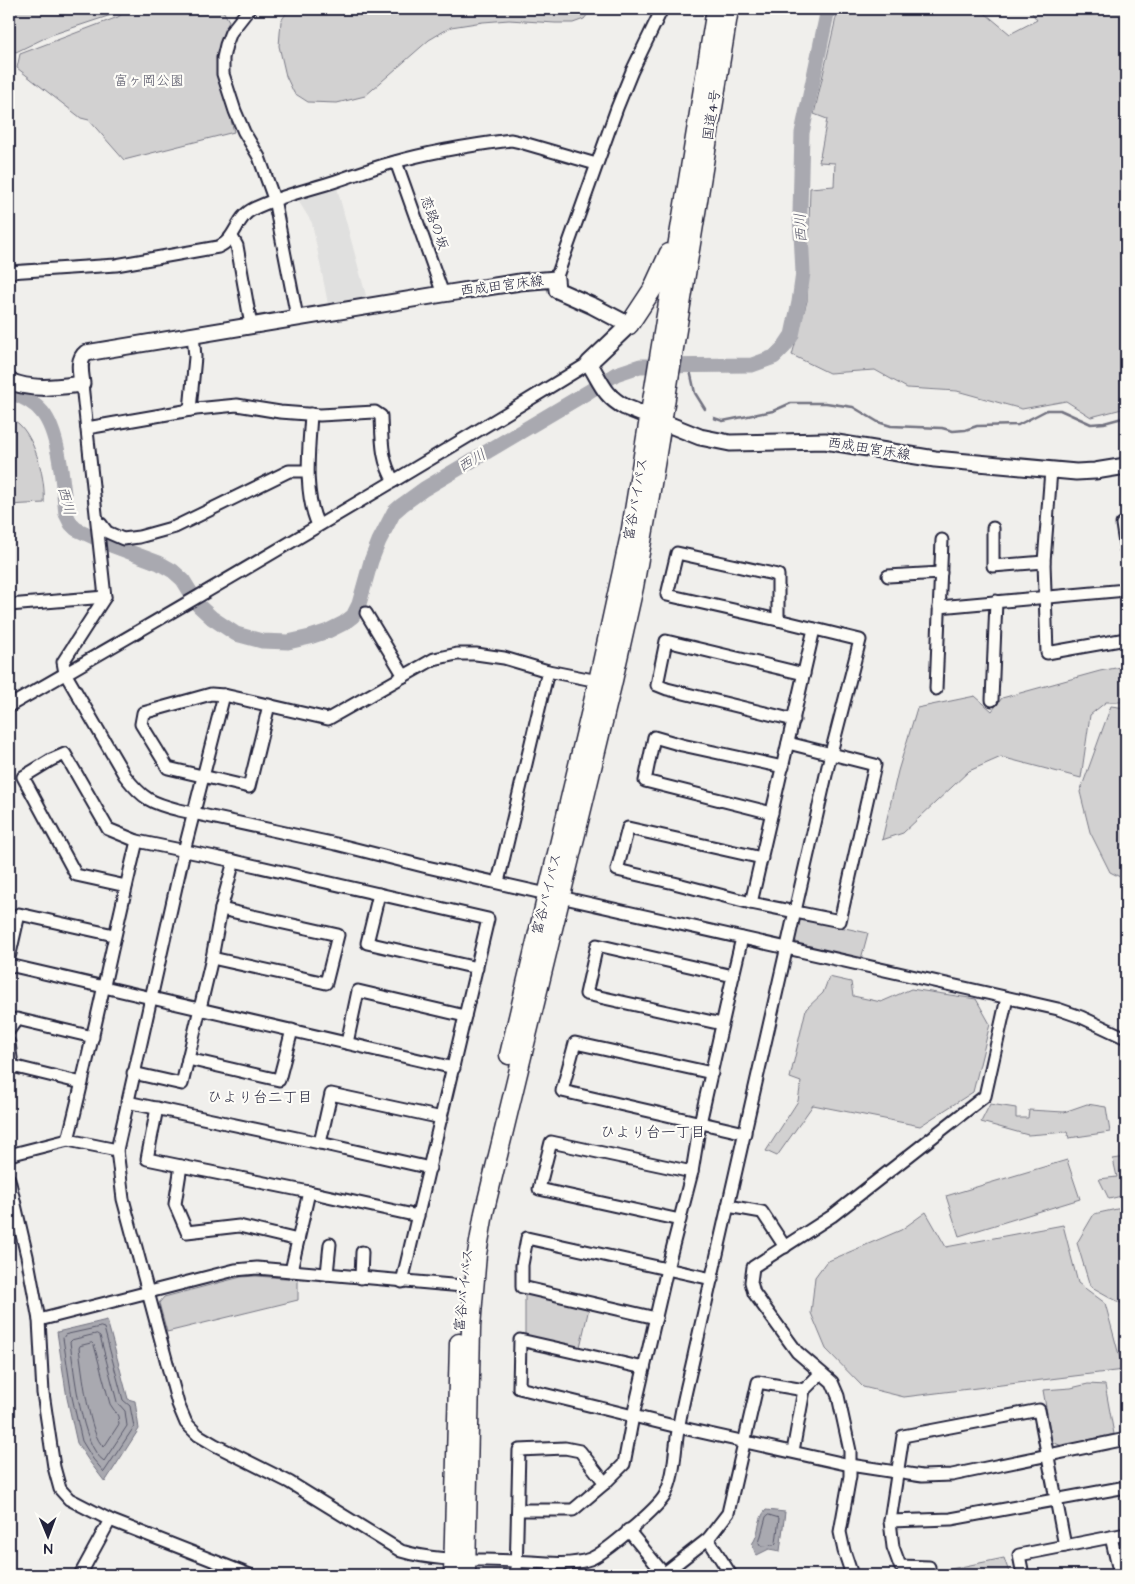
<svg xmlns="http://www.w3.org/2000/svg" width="1135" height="1584" font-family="'Architects Daughter','Klee One',sans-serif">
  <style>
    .built { fill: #e0e0df }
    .green { fill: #d2d1d1; stroke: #7a7a86 }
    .water { fill: #a9a9b0; stroke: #737381 }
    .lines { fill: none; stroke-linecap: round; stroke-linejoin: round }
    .shore { stroke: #58586a; stroke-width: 1 }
    .stream { stroke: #737381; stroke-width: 2.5 }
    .river { stroke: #a9a9b0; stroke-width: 15 }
    .minor-casing { stroke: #22223b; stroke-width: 15 }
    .major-casing { stroke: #22223b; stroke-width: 19 }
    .highway-casing { stroke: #22223b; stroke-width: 21 }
    .minor { stroke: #fdfcf7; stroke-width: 11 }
    .major { stroke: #fdfcf7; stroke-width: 15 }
    .highway { stroke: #fdfcf7; stroke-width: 18 }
    .labels { text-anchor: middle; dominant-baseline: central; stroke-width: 4.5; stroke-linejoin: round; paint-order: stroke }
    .park-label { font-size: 14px; fill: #575768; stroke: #fdfcf7 }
    .street-label { font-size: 14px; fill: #22223b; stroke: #fdfcf7 }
    .water-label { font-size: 15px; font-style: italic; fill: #58586a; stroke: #fdfcf7 }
    .neighbourhood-label { font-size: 15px; fill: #22223b; stroke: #fdfcf7 }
  </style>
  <rect width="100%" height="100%" fill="#f0efec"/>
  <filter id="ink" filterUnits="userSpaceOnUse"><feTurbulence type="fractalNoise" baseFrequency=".02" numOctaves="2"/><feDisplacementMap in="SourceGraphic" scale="10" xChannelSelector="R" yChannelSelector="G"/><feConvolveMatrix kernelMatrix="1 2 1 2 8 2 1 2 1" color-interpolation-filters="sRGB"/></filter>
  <g filter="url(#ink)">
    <path class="built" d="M336 184 368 303 329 309 312 223 296 197Z"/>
    <g class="green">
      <path d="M9 9H123L117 13 51 35 16 52 9 48Z"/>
      <path d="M129 9H222L229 21 223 38 219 74 234 132 124 160 89 120 81 118 17 68 20 54 118 17Z"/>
      <path d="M289 9H592L584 19 573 23H555L509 20 483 22 451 27 429 40 365 96 337 103 308 102 294 93 286 76 279 46 281 21Z"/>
      <path d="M838 9H980L1010 34 1037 20 1029 9H1126V408L1091 417 1066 401 1022 409 957 391 907 388 875 370 829 373 792 355 807 301 810 188 834 186 835 163 819 162 827 119 814 114Z"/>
      <path d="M9 419C12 420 17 422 19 424 36 440 46 481 44 503L9 505Z"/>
      <path d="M1126 666V702H1106L1090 715 1081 778 1001 757 969 771 903 833 882 840 898 771 917 708 975 696 992 711 1002 698 1100 671Z"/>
      <path d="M1111 706 1126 708V880L1110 872 1090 832 1080 792Z"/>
      <path d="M803 919 868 933 861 959 798 944 794 938 797 923Z"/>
      <path d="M829 977 851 982 853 996 881 1002 911 989 976 999 990 1024 973 1092 920 1126 813 1105 777 1156 766 1151 798 1101 801 1082 790 1078 806 1009 823 993Z"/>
      <path d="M990 1104 1016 1108V1118H1028L1029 1110 1064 1112 1087 1104 1106 1107 1110 1132 1069 1138 1067 1132 1028 1135 981 1122Z"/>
      <path d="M1126 1157V1195L1109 1199 1099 1179 1117 1177 1113 1159Z"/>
      <path d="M1067 1160 1080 1199 959 1236 946 1196Z"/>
      <path d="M1126 1207V1306L1090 1286 1077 1243 1094 1214Z"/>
      <path d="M926 1212 946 1247 1063 1225 1078 1283 1105 1303 1123 1370 904 1397 863 1387 826 1349 811 1313 815 1277 826 1262 901 1230Z"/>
      <path d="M256 1276 298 1279V1300L167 1332 159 1303 164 1297 241 1277Z"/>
      <path d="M525 1294 589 1308 580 1347 525 1335Z"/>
      <path d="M1088 1384 1105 1385 1114 1434 1062 1446 1052 1442 1043 1390 1071 1388Z"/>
      <path d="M1004 1558 1010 1575H940L941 1571Z"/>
    </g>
    <g class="water">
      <path d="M107 1320 128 1399 135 1401 139 1429 105 1482 89 1461 77 1443 67 1398 57 1332Z"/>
      <path d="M766 1510 785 1512 780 1551 769 1549 757 1555H756L752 1544C760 1534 757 1519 766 1510Z"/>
    </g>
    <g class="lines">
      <g class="shore">
        <path d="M101 1327 104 1328 123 1400 130 1406 134 1427 104 1472 93 1459 82 1441 72 1397 63 1338 65 1335Z"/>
        <path d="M97 1334 100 1336 117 1402 125 1411 127 1426 104 1461C81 1446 74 1370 70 1342L72 1340Z"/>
        <path d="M92 1343 94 1345 110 1404 118 1416 119 1424 104 1447C89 1437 82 1369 79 1348L80 1346Z"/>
        <path d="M769 1515 779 1518 776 1543 774 1545 761 1546 759 1543 766 1517Z"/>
      </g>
      <g class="stream">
        <path d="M689 366 695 393 705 409"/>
        <path d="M714 418 723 421 773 411 791 403H826L853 407 878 422 891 426 942 428 953 431 965 430 977 426 1018 425 1047 410H1060L1091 424 1104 423 1126 417"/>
      </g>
      <path class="river" d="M9 392C21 396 34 402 42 412 60 433 63 487 66 514L71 524 76 529 111 545 159 563 173 571 183 580 199 606 212 618 236 634 262 641 288 642 310 637 328 631 344 623 353 616 359 604 371 561 379 541 394 512 402 505 424 489 588 392 616 374 640 366 752 365 774 357 784 347 792 335 799 302 803 273 800 213 802 133 828 9"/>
      <defs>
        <g id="minor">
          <path d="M249 9 231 32 226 45 223 58V74L235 111 244 132 259 157 274 199 297 317"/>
          <path d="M396 162 443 294"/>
          <path d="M232 237 237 246 251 325"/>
          <path d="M9 272 116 265 218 247C236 240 236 217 253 209 279 196 308 190 336 181 354 175 372 168 391 163 429 152 471 145 511 140L520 142 596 164"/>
          <path d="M556 279 617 108 632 71 662 9"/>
          <path d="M82 384 105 597 63 662 65 673 125 776C143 799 151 803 179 810L336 844 427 867 1058 1009 1081 1017 1126 1038"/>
          <path d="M190 410 195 357 193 334"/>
          <path d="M311 414C309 450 303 492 318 525"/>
          <path d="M87 428 196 409 237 405 280 412 320 415 375 412 381 416C382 439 381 461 394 481"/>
          <path d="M1051 470 1044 562 1047 653 1126 639"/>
          <path d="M98 524H101L107 532 123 539 139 537 175 527 289 471H307"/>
          <path d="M1122 524 1126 550"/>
          <path d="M993 528V566L1044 562"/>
          <path d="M677 553 778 575V620L667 595Z"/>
          <path d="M888 576 941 573"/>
          <path d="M9 605 105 597"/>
          <path d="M939 607 1126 590"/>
          <path d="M366 613 404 676"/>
          <path d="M598 681 548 671 504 658 476 654H457L434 659 328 719 224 695 184 851 117 1150 123 1199 178 1404 186 1423 198 1435 215 1445 289 1482 401 1551C437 1562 477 1559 514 1561 538 1562 568 1567 590 1559 604 1554 658 1508 665 1495 676 1473 674 1449 679 1425 683 1400 690 1375 695 1351L831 753 860 640 778 620"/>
          <path d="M936 689 942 540"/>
          <path d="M224 695 211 694 143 713 141 724 168 768 249 787 269 705"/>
          <path d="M992 700 996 601"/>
          <path d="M9 706C204 594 398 480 589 363"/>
          <path d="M794 720 667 689 657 685 666 641 804 674"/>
          <path d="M772 813 645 781 654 737 682 745 783 767"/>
          <path d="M762 858 628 828 617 870 674 883 751 903 840 921 875 765 788 743"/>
          <path d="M234 861 221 909 212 958 188 1059 279 1080 292 1030"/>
          <path d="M498 882 548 671"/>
          <path d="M126 886 76 875 23 777 51 760 65 754 108 829 137 841 234 861 488 919 402 1282"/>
          <path d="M379 894 367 943 477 968"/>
          <path d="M751 903 814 629"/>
          <path d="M9 958 19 914 114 935"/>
          <path d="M212 958 326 983 338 935 221 909"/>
          <path d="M9 965 454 1068"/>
          <path d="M733 976 742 938"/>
          <path d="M9 1030 17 1019 93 1037"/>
          <path d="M9 1043 12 1066 82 1083"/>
          <path d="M347 1043 358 991 465 1016"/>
          <path d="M133 1073 182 1084 188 1059"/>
          <path d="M712 1073 575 1043 562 1091 745 1133"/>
          <path d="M127 1102 320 1143"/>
          <path d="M157 1108 147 1159 181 1166"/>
          <path d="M68 1140C93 1041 113 940 137 841"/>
          <path d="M9 1155 68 1140 117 1150"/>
          <path d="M430 1168 320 1143 331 1094 442 1118"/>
          <path d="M9 1179 27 1256 39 1320 43 1393 54 1467 60 1489 69 1499 110 1520 250 1575"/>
          <path d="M728 1206 762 1212 785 1247"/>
          <path d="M680 1220 539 1189 551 1142 692 1172"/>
          <path d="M298 1240 239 1226 187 1232 175 1204 181 1166 309 1192"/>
          <path d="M291 1271 309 1192 418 1216"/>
          <path d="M327 1274 330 1244"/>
          <path d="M361 1278 362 1252"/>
          <path d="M656 1318 522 1287V1265L527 1238 712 1279"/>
          <path d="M39 1320 235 1270 257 1268 463 1286"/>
          <path d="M644 1368 520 1340 519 1388 678 1427 850 1465 922 1476 952 1475 1126 1439"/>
          <path d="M793 1451 804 1390 821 1373"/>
          <path d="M519 1510H573L605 1483"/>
          <path d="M890 1521 951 1519 1126 1487"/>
          <path d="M628 1530 664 1574"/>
          <path d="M1111 1537 1120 1575"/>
          <path d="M708 1539 731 1575"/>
          <path d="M80 1575 110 1520"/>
          <path d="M516 1575 519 1450 565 1448 580 1451 605 1483 624 1464 633 1416 667 1269 692 1172 700 1123 733 976 597 945 586 994 722 1024"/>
          <path d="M662 1575 708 1539 728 1513 758 1382 804 1390"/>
          <path d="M852 1575 844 1551 840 1532 850 1476V1451L838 1396 832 1382 797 1352 754 1293 751 1282 753 1267 832 1216 985 1096 1007 998"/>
          <path d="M926 1575 929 1567 900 1566 893 1547 890 1521 903 1436 1039 1410 1065 1546"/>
          <path d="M1023 1575 1019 1555 1126 1534"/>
        </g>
        <path id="major" d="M9 381C33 391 57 387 82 384 81 374 77 360 86 353L443 294 520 282 556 279 557 290 593 306 629 325 589 363C601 382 604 396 625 407L700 437 730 443 825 441 935 459 1076 472 1095 471 1126 466"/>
        <g id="highway">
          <path d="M629 325 652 290 669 253"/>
          <path d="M509 1055 598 681 630 535 716 9"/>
          <path d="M453 1575 459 1343"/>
          <path d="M466 1575 471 1327 477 1254 484 1213 612 685 634 587 651 490 729 9"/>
        </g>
      </defs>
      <use href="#minor" class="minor-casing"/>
      <use href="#major" class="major-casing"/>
      <use href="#highway" class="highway-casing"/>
      <use href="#minor" class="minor"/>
      <use href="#major" class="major"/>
      <use href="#highway" class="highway"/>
    </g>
  </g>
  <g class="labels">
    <g class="park-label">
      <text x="149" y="81">富ヶ岡公園</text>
    </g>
    <g class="street-label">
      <text transform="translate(712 115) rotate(-81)">国道4号</text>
      <text transform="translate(434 223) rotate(70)">恋路の坂</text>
      <text transform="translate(502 286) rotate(-7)">西成田宮床線</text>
      <text transform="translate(869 449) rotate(9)">西成田宮床線</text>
      <text transform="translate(636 499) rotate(-80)">富谷バイパス</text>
      <text transform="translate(547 894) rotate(-76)">富谷バイパス</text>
      <text transform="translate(464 1290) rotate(-84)">富谷バイパス</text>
    </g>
    <g class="water-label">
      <text transform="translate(801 228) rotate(-93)">西川</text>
      <text transform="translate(472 461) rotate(-31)">西川</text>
      <text transform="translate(66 501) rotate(76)">西川</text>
    </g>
    <g class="neighbourhood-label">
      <text x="260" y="1097">ひより台二丁目</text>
      <text x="653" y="1132">ひより台一丁目</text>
    </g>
  </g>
  <rect width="1135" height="1584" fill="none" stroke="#fdfcf7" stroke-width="30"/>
  <rect x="15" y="15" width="1105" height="1554" fill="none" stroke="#22223b" stroke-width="2" filter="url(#ink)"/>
  <g transform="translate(48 1536) rotate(179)" stroke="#fdfcf7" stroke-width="4" paint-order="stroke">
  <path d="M0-4L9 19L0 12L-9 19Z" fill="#22223b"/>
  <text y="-8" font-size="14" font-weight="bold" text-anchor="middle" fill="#22223b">N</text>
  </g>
</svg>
